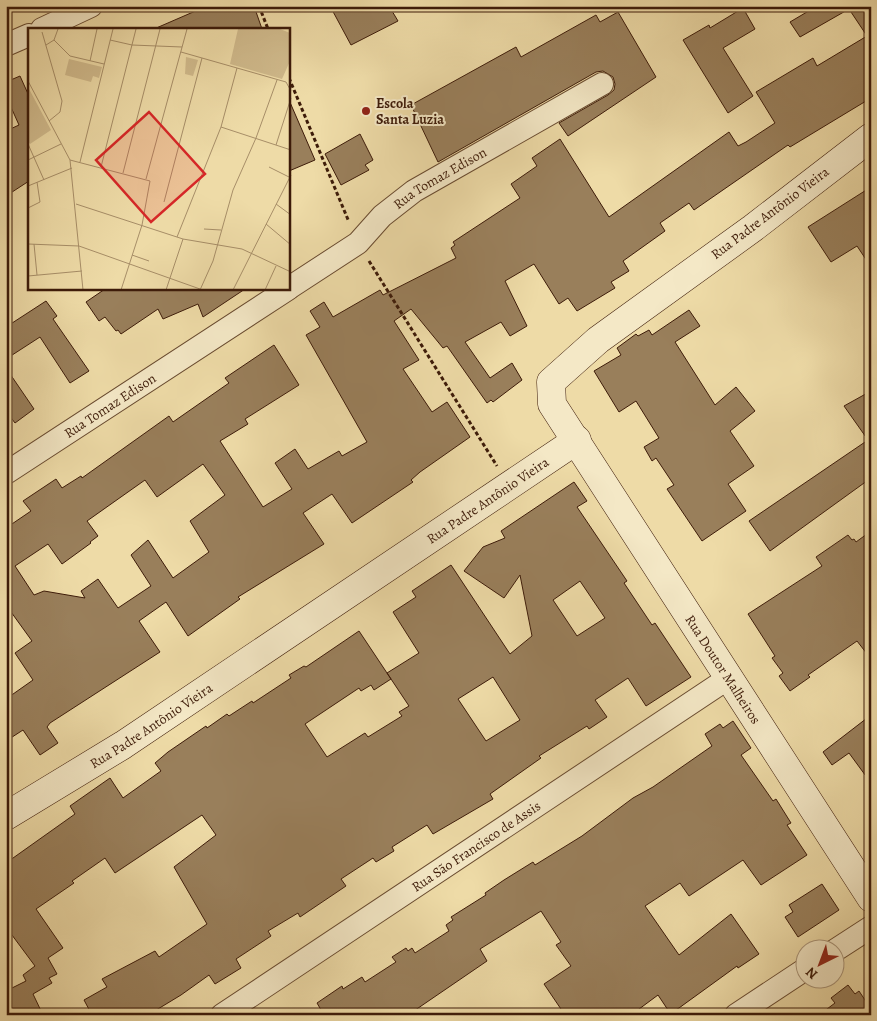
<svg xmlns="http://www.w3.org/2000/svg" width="877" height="1021" font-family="Alegreya,serif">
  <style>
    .building { fill: #997f5b; stroke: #3d1b09; fill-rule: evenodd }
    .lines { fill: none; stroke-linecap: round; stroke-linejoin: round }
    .street-casing { stroke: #694b30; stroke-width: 24 }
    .secondary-casing { stroke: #3d1b09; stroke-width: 29 }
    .path { stroke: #3d1b09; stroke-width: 3; stroke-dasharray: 4 2.5; stroke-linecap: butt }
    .street { stroke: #f4e8c6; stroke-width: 22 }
    .secondary { stroke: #f4e8c6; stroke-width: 28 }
    .poi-dot { fill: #8f2418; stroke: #f4e8c6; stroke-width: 2 }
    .labels { text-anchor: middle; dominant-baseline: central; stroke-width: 4; stroke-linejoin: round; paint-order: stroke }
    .poi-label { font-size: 14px; font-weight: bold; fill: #3d1b09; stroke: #f4e8c6; text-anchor: start }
    .street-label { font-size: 14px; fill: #3d1b09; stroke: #f4e8c6 }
    .inset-road { fill: none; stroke: #a78e68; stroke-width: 1 }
    .view { fill: #d62828; fill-opacity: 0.15; stroke: #d62828; stroke-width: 2.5 }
    .inset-edge { fill: none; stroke: #3d1b09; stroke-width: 2.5 }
  </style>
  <rect width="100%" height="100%" fill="#eedba7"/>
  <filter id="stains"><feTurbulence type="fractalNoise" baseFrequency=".004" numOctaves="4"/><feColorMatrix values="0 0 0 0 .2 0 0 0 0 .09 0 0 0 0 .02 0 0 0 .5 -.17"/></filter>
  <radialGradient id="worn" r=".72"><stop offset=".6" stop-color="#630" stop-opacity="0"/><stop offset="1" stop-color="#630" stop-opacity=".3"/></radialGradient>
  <g class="building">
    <path d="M207 6H254L262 29H154Z"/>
    <path d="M330 6H389L398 21 351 45Z"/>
    <path d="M817 6H871V98L790 147 788 145 694 210 689 203 660 223 665 231 623 261 629 271 611 282 615 288 577 311 568 298 559 304 534 264 505 281 527 326 510 336 501 322 465 342 490 378 512 363 522 380 493 402 491 400 487 403 447 346 443 348 411 309 394 321 419 360 403 369 432 412 447 402 470 437 420 472 411 480 413 482 352 523 332 494 303 513 324 544 238 597 240 599 188 636 166 602 139 621 160 652 50 723 47 727 58 743 40 755 23 730 6 741V699L33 680 15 653 32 641 6 605V528L31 511 23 501 56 479 62 488 81 476 82 478 169 416 173 422 229 383 225 378 274 345 299 385 245 419 248 424 220 441 263 507 292 489 275 463 295 449 308 469 339 451 342 456 367 442 306 335 320 327 310 311 324 302 333 317 380 290 383 295 456 258 451 248 455 245 453 242 520 198 511 184 537 166 532 158 560 139 609 217 729 132 738 146 746 142 775 123 756 92 813 58 817 66 867 36 849 9 800 37 790 22ZM203 464 225 495 190 521 209 552 173 578 148 540 131 555 151 586 118 608 98 579 81 591 85 598 44 591 34 595 15 566 48 544 62 564 91 543 90 542 98 536 87 521 145 480 157 497Z"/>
    <path d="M743 8 755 29 723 48 753 96 728 113 683 40 709 25 710 28Z"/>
    <path d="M618 12 656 77 568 136 559 123 608 95 614 90 615 84 613 77 603 71 596 72 438 162 411 105 516 47 521 57 596 15 600 22Z"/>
    <path d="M20 76 29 96V181L6 196V131L19 125 6 96V82Z"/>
    <path d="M289 100 315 160 289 171Z"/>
    <path d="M360 134 373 160 365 165 369 170 341 185 325 154Z"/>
    <path d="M871 187V267L857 246 831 262 808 227Z"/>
    <path d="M105 289H245L203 317 198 304 163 319 158 309 121 334 118 330 116 331 105 317 99 321 86 302Z"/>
    <path d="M46 301 57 316 53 319 89 371 70 383 40 337 6 359V327Z"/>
    <path d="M689 310 700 326 675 342 715 405 736 387 755 411 730 431 754 466 728 484 746 511 702 541 667 489 674 485 656 458 652 461 644 447 659 438 636 401 619 412 594 371 621 355 617 348 636 334 638 336 649 330 652 335Z"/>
    <path d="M6 368 34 409 15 423 6 411Z"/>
    <path d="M871 391V478L770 551 749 521 868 440 844 406Z"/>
    <path d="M574 482 587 501 577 507 627 581 624 583 652 625 655 623 691 677 646 706 628 678 595 700 607 717 589 729 587 726 539 756 541 758 490 794 493 799 433 834 427 825 392 847 394 851 376 862 373 858 341 879 346 886 300 917 298 913 268 931 271 936 236 959 241 968 215 984 209 975 181 995 148 1015H92L84 1000 107 987 102 979 155 951 159 957 207 924 174 867 216 835 202 815 115 873 105 858 72 881 74 883 36 909 63 948 48 958 57 974 49 978 52 983 33 994 43 1015H6V991L26 981 23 975 35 966 6 927V863L75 814 70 806 110 778 123 798 161 771 155 763 168 752 206 726 207 728 227 714 229 716 252 701 253 703 291 678 289 675 304 666 306 667 359 631 391 679 374 690 371 685 361 691 359 688 305 724 327 757 365 733 368 737 402 716 399 712 409 706 387 673 419 653 393 612 416 597 412 591 451 565 510 654 532 636 520 575 504 598 464 571 483 547 505 538 501 531ZM580 581 605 618 577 636 553 600ZM493 677 520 720 486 741 458 699Z"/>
    <path d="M871 531V659L857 641 808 675 810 677 790 691 779 676 783 673 772 658 775 656 748 614 822 566 816 557 848 535 852 540 854 539 856 542Z"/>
    <path d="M871 715V783L849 753 832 765 823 752Z"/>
    <path d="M733 721 751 748 741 755 773 801 776 799 791 823 787 825 807 855 761 885 743 860 689 896 680 883 645 906 679 955 731 914 759 954 738 968 737 966 679 1008 670 1013 658 995 631 1015H565L544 984 571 966 556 945 561 942 541 911 480 949 487 961 408 1015H324L317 1003 342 986 343 989 362 977 365 982 396 962 392 957 406 948 408 951 412 948 415 953 449 931 446 925 453 920 451 917 486 895 485 893 504 880 533 862 535 865 582 836 633 798 653 787 712 746 705 734 720 724 723 728Z"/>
    <path d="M822 884 839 910 798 937 785 917 793 912 789 905Z"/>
    <path d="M848 985 855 994 859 991 871 1009V1015H819L835 1003 831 998Z"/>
  </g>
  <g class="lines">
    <defs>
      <g id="street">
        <path d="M42 29 91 6"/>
        <path d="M6 45 29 35"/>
        <path id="s1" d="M289 288 358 243 382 216 414 191 602 84"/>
        <path id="s2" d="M6 473 288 289"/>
        <path d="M834 951 871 927"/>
        <path id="s3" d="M222 1015 730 677"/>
        <path d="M736 1015 804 970"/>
      </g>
      <g id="secondary">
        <path id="s4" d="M871 137 753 228 598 340 551 382 552 404 871 898"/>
        <path id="s5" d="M6 816 123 745 577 440"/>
      </g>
    </defs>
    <use href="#street" class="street-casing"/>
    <use href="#secondary" class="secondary-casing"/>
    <g class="path">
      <path d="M259 6 268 29"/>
      <path d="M289 78 349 222"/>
      <path d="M369 261 497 466"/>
    </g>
    <use href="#street" class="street"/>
    <use href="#secondary" class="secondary"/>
  </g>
  <circle class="poi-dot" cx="366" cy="111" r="5"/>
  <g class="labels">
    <g class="poi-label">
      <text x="376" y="103">Escola<tspan x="376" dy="16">Santa Luzia</tspan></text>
    </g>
    <g class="street-label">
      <text stroke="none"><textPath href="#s1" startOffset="188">Rua Tomaz Edison</textPath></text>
      <text transform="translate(770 213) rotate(-37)">Rua Padre Antônio Vieira</text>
      <text stroke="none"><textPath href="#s2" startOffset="124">Rua Tomaz Edison</textPath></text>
      <text stroke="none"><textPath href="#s5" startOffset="576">Rua Padre Antônio Vieira</textPath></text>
      <text stroke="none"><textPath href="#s4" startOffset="741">Rua Doutor Malheiros</textPath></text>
      <text stroke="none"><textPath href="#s5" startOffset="171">Rua Padre Antônio Vieira</textPath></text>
      <text stroke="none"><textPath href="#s3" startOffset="305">Rua São Francisco de Assis</textPath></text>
    </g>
  </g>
  <g transform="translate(28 28)">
    <rect width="262" height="262" fill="#eedba7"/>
    <path d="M210 1H252L262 5V33L254 51 202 36ZM158 29 170 32 165 48 157 46ZM41 31 74 39 71 50 65 48 63 54 37 47ZM0 59 23 102 2 116 0 113Z" fill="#d0ba8c"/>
    <path class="inset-road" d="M14 4 34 73 32 84 21 93M26 12 42 28 76 36M82 12 104 17 154 19M18 17 26 12 30 1M153 24 258 54 263 63M62 33 69 1M0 53 42 132 55 262M193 99 263 122M0 116 16 152M248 117 263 70M0 132 33 116M42 132 122 153 114 197 93 262M52 134 85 1M73 139 108 1M241 139 261 149M95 145 132 1M118 151 159 1M0 158 44 140M136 174 174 30M48 176 155 211 214 221 263 244M248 176 263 187M0 180 12 174 9 154M238 196 263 217M176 201 193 202M149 209 193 99 209 40M0 216 51 218 172 261M6 216 9 247M104 227 121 233M0 248 54 243M138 262 155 211M172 262 185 233 205 162 228 110 249 52M205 262 263 147M237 262 248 238"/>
    <path class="view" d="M121 84 177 146 123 194 68 132Z"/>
    <rect width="262" height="262" class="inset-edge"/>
  </g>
  <rect width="877" height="1021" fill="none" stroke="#eedba7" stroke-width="25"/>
  <rect x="8" y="8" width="862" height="1006" fill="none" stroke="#3d1b09" stroke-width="2.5"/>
  <rect x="12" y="12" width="852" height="996" fill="none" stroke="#3d1b09"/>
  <g transform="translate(820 964) rotate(222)"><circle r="24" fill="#f4e8c6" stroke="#ab967a"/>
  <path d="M0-4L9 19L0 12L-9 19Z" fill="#8f2418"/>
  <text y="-8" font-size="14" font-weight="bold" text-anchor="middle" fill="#3d1b09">N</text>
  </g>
  <rect width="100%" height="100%" filter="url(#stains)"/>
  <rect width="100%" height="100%" fill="url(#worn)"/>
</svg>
